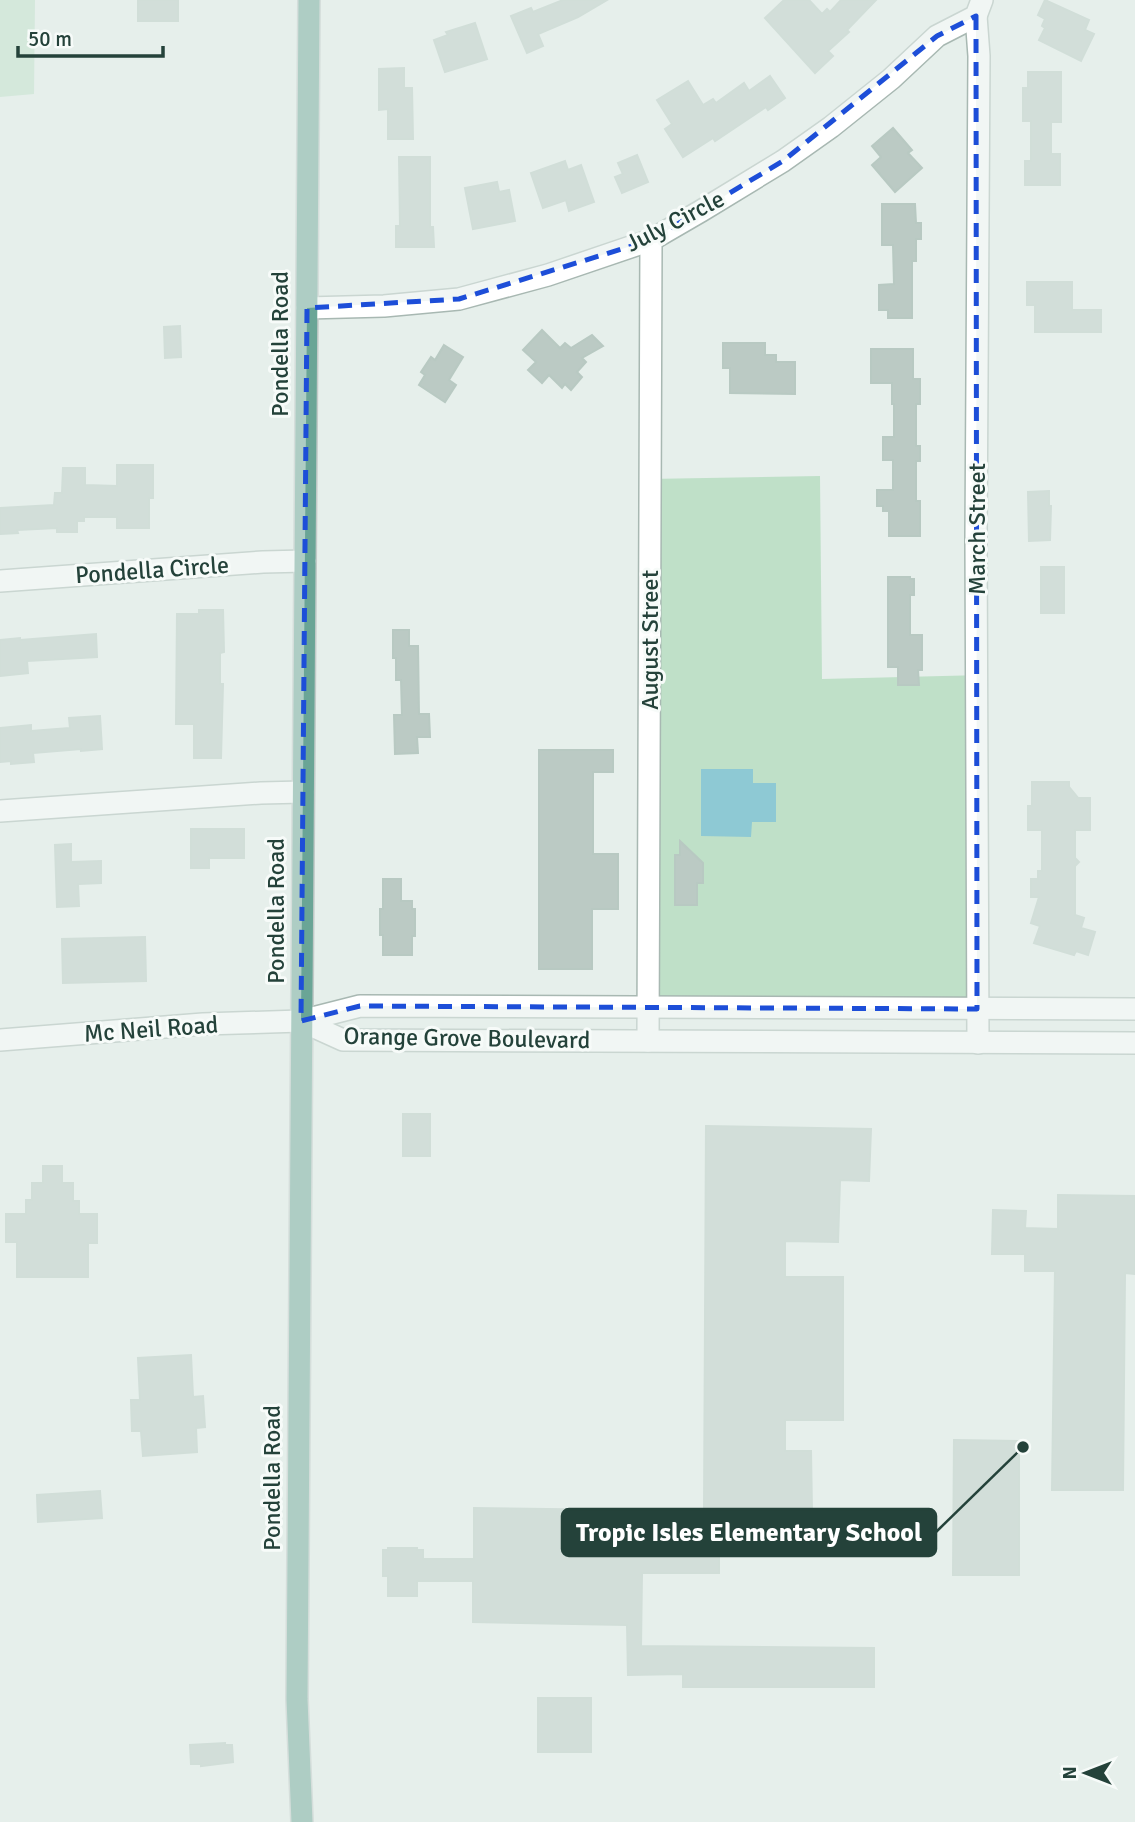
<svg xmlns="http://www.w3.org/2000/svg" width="1135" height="1822" font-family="Signika,sans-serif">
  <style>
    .green { fill: #bfe0c8 }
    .water { fill: #8ec9d4 }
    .building { fill: #bbcac4; stroke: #b8c9c2; stroke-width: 2 }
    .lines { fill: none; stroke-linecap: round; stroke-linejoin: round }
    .minor-casing { stroke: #a8b8b2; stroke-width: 24 }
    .major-casing { stroke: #c2cac8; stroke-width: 24 }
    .minor { stroke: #fff; stroke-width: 21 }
    .major { stroke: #6aa596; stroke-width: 21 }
    .marked { fill: none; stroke: #1d4ed8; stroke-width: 5; stroke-dasharray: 14 9; stroke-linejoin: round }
    .labels { text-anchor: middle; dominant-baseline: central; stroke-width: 6; stroke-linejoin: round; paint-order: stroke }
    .street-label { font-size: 24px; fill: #24423a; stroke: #f7fbf9 }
    .leader { fill: none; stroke: #24423a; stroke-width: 2.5 }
    .callout-dot { fill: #24423a; stroke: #f7fbf9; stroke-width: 2.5 }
    .callout { fill: #24423a; stroke: #24423a; stroke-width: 2.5 }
    .callout-label { font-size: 26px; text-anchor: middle; font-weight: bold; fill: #fff }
  </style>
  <rect width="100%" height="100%" fill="#e6efeb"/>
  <g class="green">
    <path d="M0 0H35L34 94 0 97Z"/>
    <path d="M820 476 822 679 983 675 985 998 654 997 648 479Z"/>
  </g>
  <path class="water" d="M701 769H753V783H776V822H752L751 837 701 836Z"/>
  <g class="building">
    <rect x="138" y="0" width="40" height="21"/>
    <path d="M563 0H607L578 17 538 34 543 46 527 53 511 16 531 8 533 12Z"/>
    <path d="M784 0H809L822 14 827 9 830 12 841 0H876L847 30 849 32 828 51 833 56 815 73 765 18Z"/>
    <path d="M1045 0 1089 20 1085 30 1094 34 1081 61 1039 40 1045 28 1042 26 1045 19 1038 15Z"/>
    <path d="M475 23 487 59 445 72 434 40 448 35 446 32Z"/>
    <path d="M404 68V88H412L413 139H388V109L379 110V69Z"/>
    <path d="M1028 72H1061V122H1051V154H1060V185H1025V161H1031V121H1023V88H1028Z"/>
    <path d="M770 76 785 98 768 110 766 107 715 141 713 138 683 157 665 129 672 124 657 100 688 81 703 105 713 99 716 103 744 83 749 91Z"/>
    <path d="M893 128 912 150 908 153 922 168 895 192 872 165 881 157 872 146Z"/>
    <path d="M637 155 648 182 622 193 615 177 623 174 618 163Z"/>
    <path d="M399 157H430V227H433L434 247H396V226H400Z"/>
    <path d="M565 161 568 170 581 165 594 202 569 211 566 200 543 208 531 173Z"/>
    <path d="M497 182 499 192 509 190 515 221 473 229 465 188Z"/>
    <path d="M882 204H915L916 223H921V239H916V261H912V318H888V310H879V285L894 284 893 245H882Z"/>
    <path d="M1027 282H1072V310H1101V332H1035V305H1027Z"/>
    <path d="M180 326 181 357 165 358 164 327Z"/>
    <path d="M542 330 560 348 565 343 571 348 592 335 603 346 582 358 586 362 577 372 582 377 571 390 565 384 562 388 549 375 542 383 528 370 536 362 523 350Z"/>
    <path d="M723 343H765V355H776V362H795V394L730 393V368H723Z"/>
    <path d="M444 345 463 357 449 380 456 385 445 402 419 385 425 375 421 372 431 357 435 360Z"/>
    <path d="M871 349H913V379H920V404H916V446H920V461H916V501H920V536H889V511H883V506H877V490H893V460H883V437H894V404H892V383H871Z"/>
    <path d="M117 465H153V498H149V528H117V517H84V521H77V532H57V528L17 530 18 533 0 534V508L54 505 55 493H62L63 468H85V485L117 486Z"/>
    <path d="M1049 491V506H1051L1050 540 1029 541 1028 492Z"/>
    <rect x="1041" y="567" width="23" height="46"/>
    <path d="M888 577H910V579H914V595H910V635H922V670H918L919 685H898V667H888Z"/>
    <path d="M199 610H223L224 652 220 653V684H223L221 758H194V724H176L177 614H199Z"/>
    <path d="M393 630H409V646H418L419 714H429L430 737H417L418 753 395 754 394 715H402L401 680H396V658H393Z"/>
    <path d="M96 634 97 657 27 661 28 673 0 676V640L20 638V640Z"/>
    <path d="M100 716 102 749 81 751V749L33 753 34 762 11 764V761L0 762V728L31 725V731L70 728 69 718Z"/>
    <path d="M539 750H613V772H593V854H618V909H592V969H539Z"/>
    <path d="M1032 782H1069V787L1078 798H1090V830H1075V858L1079 862 1075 866V915L1084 918 1081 928 1095 932 1088 955 1076 951 1074 955 1034 943 1040 926 1031 923 1039 897H1031V879H1038V871H1042V830H1028V806H1032Z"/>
    <path d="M191 829H244V858H209V868H191Z"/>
    <path d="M680 841 703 863V883H697V905H675V855H680Z"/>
    <path d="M71 844V862L101 861V883L78 884 79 906 57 907 55 845Z"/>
    <path d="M383 879H401V901H412V909H415V936H412V955H383V935H380V909H383Z"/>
    <path d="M145 937 146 981 63 983 62 939Z"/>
    <rect x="403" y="1114" width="27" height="42"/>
    <path d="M706 1126 871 1129 869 1181 840 1180 838 1242 785 1241V1277H843V1420H785V1451H811L812 1512H719V1573H642L641 1646 874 1648V1687H683V1674L628 1675 627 1625 473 1622V1581H417V1596H388V1576H383V1550H388V1548H417V1550H423V1559H474V1508L704 1511Z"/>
    <path d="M43 1166H62V1183H73V1201H79V1214H97V1243H88V1277H17V1242H6V1214H26V1200H32V1183H43Z"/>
    <path d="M1058 1195 1135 1196V1274L1125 1273 1123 1490H1052L1055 1271H1025V1254H992L993 1210 1026 1211 1025 1228 1058 1229Z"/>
    <path d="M191 1355 193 1397 203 1396 205 1427 196 1428 197 1452 143 1456 141 1431H132L131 1400H140L138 1358Z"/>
    <path d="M954 1440 1019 1441V1575H953Z"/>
    <path d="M100 1491 102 1518 38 1522 37 1495Z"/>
    <rect x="538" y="1698" width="53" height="54"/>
    <path d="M225 1743V1745H232L233 1762 201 1766V1764H191L190 1745Z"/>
  </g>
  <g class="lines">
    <defs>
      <g id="minor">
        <path d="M976 16 979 56 976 538 978 1043"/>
        <path d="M307 308 384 306 459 299 548 275 651 240 701 211 783 161 831 127 891 79 937 36 976 16 982 0"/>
        <path d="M0 581 263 562 305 561"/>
        <path d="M0 811 261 793 303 792"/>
        <path d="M301 1021 343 1040 1135 1043"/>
        <path d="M0 1040 203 1024 301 1021 360 1006 1135 1009"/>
        <path d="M648 1041 651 240"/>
      </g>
      <path id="major" d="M302 1822 297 1699 309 0"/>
    </defs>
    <use href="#minor" class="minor-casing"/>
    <use href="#major" class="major-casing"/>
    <use href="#minor" class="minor"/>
    <use href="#major" class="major"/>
  </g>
  <path d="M0 0H1135V1822H0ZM976 16 977 1009 360 1006 301 1021 307 308 459 299 651 240 783 161 937 36Z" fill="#e6efeb" fill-opacity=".55" fill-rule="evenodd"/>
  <path class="marked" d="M976 16 977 1009 360 1006 301 1021 307 308 459 299 651 240 783 161 937 36Z"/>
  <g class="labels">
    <g class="street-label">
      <text transform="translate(675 221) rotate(-27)">July Circle</text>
      <text transform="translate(280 344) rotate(-90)">Pondella Road</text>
      <text transform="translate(977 529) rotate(-90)">March Street</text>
      <text transform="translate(152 570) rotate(-4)">Pondella Circle</text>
      <text transform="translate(650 640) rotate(-90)">August Street</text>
      <text transform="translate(276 911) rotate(-90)">Pondella Road</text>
      <text transform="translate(151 1029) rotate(-4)">Mc Neil Road</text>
      <text transform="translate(467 1038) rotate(1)">Orange Grove Boulevard</text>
      <text transform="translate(272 1478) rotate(-90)">Pondella Road</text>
    </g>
  </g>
  <path class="leader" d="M1023 1447L936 1532"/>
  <circle class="callout-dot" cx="1023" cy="1447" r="7"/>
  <rect class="callout" x="562" y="1509" width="374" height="47" rx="7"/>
  <g class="callout-label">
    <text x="749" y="1541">Tropic Isles Elementary School</text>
  </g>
  <g transform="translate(1086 1773) rotate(270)" stroke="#f7fbf9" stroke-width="5" paint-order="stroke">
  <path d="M0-5L12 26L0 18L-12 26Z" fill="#24423a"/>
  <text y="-10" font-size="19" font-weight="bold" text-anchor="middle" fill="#24423a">N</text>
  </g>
  <path d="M18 46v10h145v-10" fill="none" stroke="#24423a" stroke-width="3.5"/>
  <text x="28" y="46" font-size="21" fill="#24423a" stroke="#f7fbf9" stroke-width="5" paint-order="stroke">50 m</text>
</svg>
